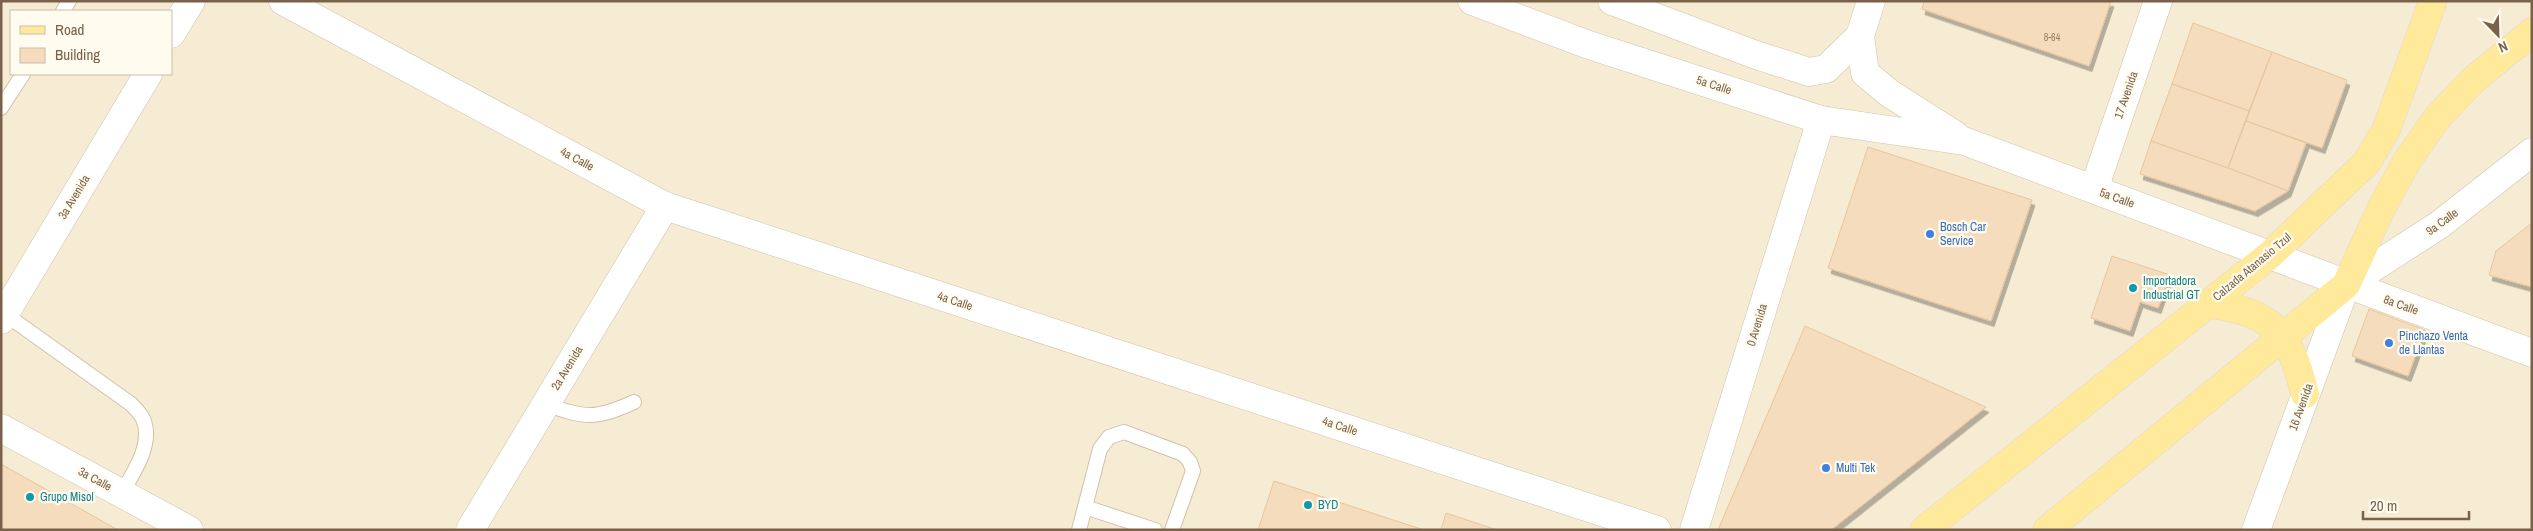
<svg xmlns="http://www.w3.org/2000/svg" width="2533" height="531" font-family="'Archivo Narrow',sans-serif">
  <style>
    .residential { fill: #f6ecd4; fill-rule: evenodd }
    .building { fill: #f5dcbc; stroke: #e8c59c; filter: url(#shadow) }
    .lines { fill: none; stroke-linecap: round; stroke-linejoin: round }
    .lane-casing { stroke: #d0c1ab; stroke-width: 16 }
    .street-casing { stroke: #d0c1ab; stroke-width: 29 }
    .secondary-casing { stroke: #d3c3a9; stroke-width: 29 }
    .primary-casing { stroke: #dfd9d3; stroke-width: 29 }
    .lane { stroke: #fff; stroke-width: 14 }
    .street { stroke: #fff; stroke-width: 28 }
    .secondary { stroke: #fff; stroke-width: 28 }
    .primary { stroke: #ffea9c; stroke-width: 28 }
    .shop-dot { fill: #3f7fe0; stroke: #fffbee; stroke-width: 2 }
    .culture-dot { fill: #0f9aa8; stroke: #fffbee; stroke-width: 2 }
    .labels { text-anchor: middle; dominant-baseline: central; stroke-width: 4.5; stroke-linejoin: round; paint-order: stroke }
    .number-label { font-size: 10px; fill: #988066 }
    .street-label { font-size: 12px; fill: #796249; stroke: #fffbee }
    .shop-label { font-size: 12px; fill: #366cbe; stroke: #fffbee; text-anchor: start }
    .culture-label { font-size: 12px; fill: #0d838f; stroke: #fffbee; text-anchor: start }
  </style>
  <defs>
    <filter id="shadow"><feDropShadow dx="3" dy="5.5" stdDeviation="0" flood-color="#0004"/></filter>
  </defs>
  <rect width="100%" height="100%" fill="#fdf8e6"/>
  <path class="residential" d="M1 1H2532V530H1ZM11 11H171V74H11Z"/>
  <g class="building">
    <path d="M1924 1H2111L2089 66 1922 9Z"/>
    <path d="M2193 23 2272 52 2249 111 2172 84Z"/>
    <path d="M2272 52 2347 80 2322 148 2246 121Z"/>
    <path d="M2172 84 2249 111 2228 168 2151 141Z"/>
    <path d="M2246 121 2306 143 2288 191 2228 168Z"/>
    <path d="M2151 141 2228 168 2288 191 2255 211 2140 174Z"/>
    <path d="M1868 147 2032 200 1991 321 1828 268Z"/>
    <path d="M2532 223V287L2489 275 2496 251Z"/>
    <path d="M2112 256 2170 275 2158 308 2140 302 2130 331 2091 318Z"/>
    <path d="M2369 309 2425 330 2408 376 2352 356Z"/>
    <path d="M1805 326 1986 407 1831 530H1718Z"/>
    <path d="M1 464 118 530H1Z"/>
    <path d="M1274 481 1424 530H1258Z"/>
    <path d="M1446 513 1497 530H1441Z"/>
  </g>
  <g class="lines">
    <defs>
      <g id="lane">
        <path d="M63 11 69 1"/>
        <path d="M1 108 23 74"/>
        <path d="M5 314 131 404C135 408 141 414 143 419 154 443 133 474 121 494"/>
        <path d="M545 404C585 418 595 420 634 402"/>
        <path d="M1085 507 1155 530"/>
        <path d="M1079 530 1100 449 1109 437 1124 432 1183 454 1190 462 1193 471 1172 530"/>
      </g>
      <g id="street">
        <path d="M283 1 665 206 1657 530"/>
        <path d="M171 34 191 1"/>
        <path d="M2094 189 2158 1"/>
        <path d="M1 320 148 74"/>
        <path d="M1 428 189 530"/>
        <path d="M470 530 665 206"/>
        <path d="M1694 530 1821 120"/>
        <path d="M2256 530 2346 285 2439 225 2532 152"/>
      </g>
      <g id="secondary">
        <path d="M1472 1 1589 45 1821 120 1964 141 2532 353"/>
        <path d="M1612 1 1756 55 1809 72 1826 69 1860 36"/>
        <path d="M1871 1 1860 36 1865 73 1889 93 1955 135"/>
      </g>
      <g id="primary">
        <path d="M2209 304C2273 312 2290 333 2305 394"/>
        <path d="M1924 530 2271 254 2367 162 2386 130 2433 1"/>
        <path d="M2047 530 2346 285 2381 209 2407 161 2437 118 2473 80 2532 32"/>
      </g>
    </defs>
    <use href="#lane" class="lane-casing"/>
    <use href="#street" class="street-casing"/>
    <use href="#secondary" class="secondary-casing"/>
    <use href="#primary" class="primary-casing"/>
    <use href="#lane" class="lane"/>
    <use href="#street" class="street"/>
    <use href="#secondary" class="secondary"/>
    <use href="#primary" class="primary"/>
  </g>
  <g class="shop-dot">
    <circle cx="1930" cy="234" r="5"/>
    <circle cx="2389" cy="343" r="5"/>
    <circle cx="1826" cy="468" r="5"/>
  </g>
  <g class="culture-dot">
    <circle cx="2133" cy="288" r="5"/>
    <circle cx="30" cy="497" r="5"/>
    <circle cx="1308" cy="505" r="5"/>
  </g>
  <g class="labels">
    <g class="number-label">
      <text x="2052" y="37">8-64</text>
    </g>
    <g class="street-label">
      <text transform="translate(1714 85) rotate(18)">5a Calle</text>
      <text transform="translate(2126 95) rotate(-71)">17 Avenida</text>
      <text transform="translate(577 159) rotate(28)">4a Calle</text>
      <text transform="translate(74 197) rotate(-59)">3a Avenida</text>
      <text transform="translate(2117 198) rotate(20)">5a Calle</text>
      <text transform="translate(2442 222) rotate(-36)">9a Calle</text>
      <text transform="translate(2252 267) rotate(-40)">Calzada Atanasio Tzul</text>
      <text transform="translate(955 301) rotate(18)">4a Calle</text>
      <text transform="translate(2401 305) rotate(20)">8a Calle</text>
      <text transform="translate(1757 325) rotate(-73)">0 Avenida</text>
      <text transform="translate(567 368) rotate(-59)">2a Avenida</text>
      <text transform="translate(2301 407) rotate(-70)">16 Avenida</text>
      <text transform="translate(1340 426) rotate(18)">4a Calle</text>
      <text transform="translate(95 479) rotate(29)">3a Calle</text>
    </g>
    <g class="shop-label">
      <text x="1940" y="227">Bosch Car<tspan x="1940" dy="14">Service</tspan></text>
      <text x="2399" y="336">Pinchazo Venta<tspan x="2399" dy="14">de Llantas</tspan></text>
      <text x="1836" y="468">Multi Tek</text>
    </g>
    <g class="culture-label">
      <text x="2143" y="281">Importadora<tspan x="2143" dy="14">Industrial GT</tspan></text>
      <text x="40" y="497">Grupo Misol</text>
      <text x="1318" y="505">BYD</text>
    </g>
  </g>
  <rect width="2533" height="531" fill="none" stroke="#796249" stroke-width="5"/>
  <rect x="10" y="10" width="162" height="65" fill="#fffbee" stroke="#c9beac"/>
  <rect x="20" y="26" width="25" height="8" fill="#ffea9c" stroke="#c9beac"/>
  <text x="55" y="35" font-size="15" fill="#796249">Road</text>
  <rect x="20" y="48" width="25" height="15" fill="#f5dcbc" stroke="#c9beac"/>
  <text x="55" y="60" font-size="15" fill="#796249">Building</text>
  <g transform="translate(2498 35) rotate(157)" stroke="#fffbee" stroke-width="4" paint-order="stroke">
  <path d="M0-4L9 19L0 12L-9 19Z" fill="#796249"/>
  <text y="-8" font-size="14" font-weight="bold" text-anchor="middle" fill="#796249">N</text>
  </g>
  <path d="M2363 511v8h106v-8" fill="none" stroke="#796249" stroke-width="2.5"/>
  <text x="2370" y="511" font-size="15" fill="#796249" stroke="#fffbee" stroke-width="4" paint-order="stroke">20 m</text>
</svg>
